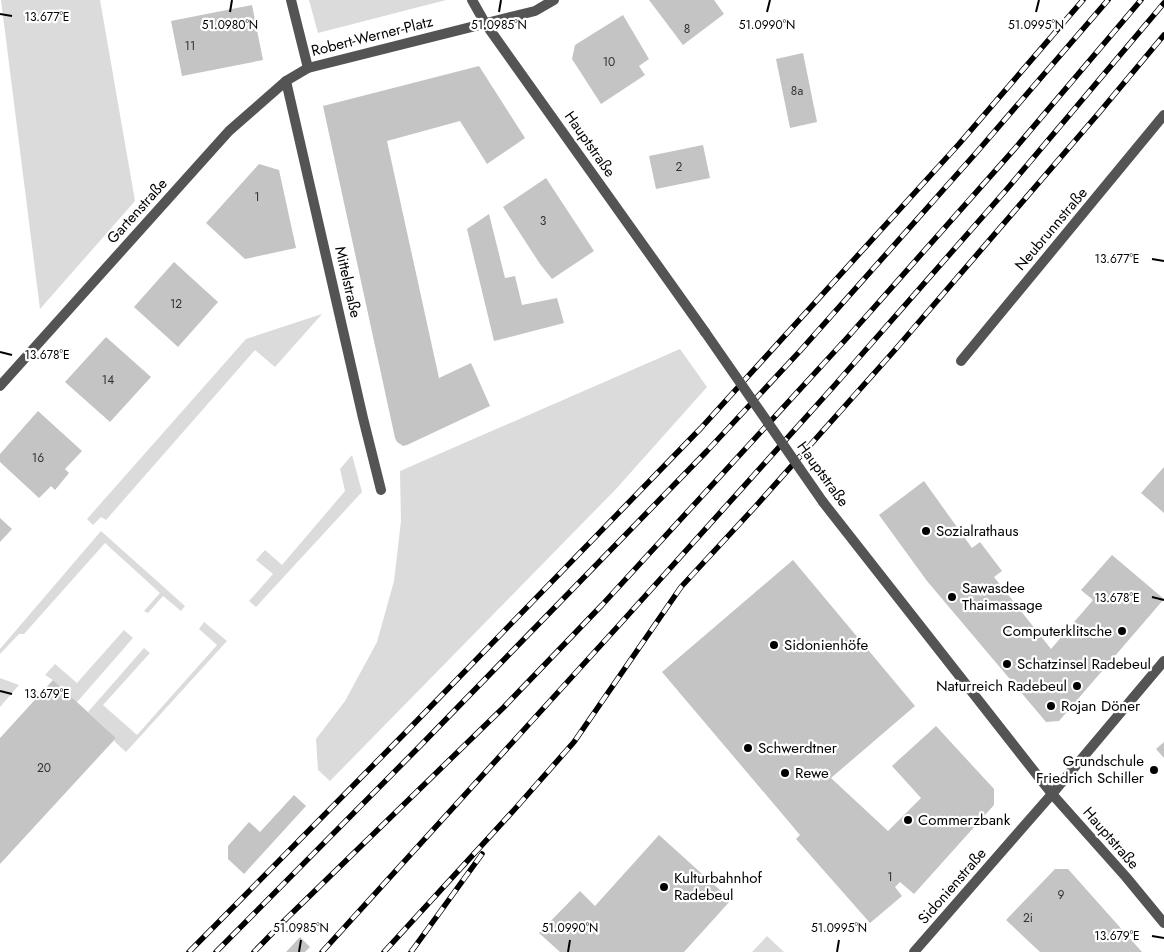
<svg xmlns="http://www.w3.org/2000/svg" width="1164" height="952" font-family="Jost,sans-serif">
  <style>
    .green { fill: #dbdbdb }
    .building { fill: #c4c4c4 }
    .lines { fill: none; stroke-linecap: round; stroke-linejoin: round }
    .minor { stroke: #545454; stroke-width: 10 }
    .rail-casing { stroke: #000; stroke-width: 5.5 }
    .rail { stroke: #fff; stroke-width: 4; stroke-dasharray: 11; stroke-linecap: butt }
    .minor-bridge { stroke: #545454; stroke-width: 10 }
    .ticks { fill: none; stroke: #000; stroke-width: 2 }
    .poi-dot { fill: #000; stroke: #fff; stroke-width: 2 }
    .labels { text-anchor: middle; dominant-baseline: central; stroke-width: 4.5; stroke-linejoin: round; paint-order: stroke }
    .number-label { font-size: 12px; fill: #313131 }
    .street-label { font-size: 15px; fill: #000; stroke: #fff }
    .poi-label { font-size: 15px; fill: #000; stroke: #fff; text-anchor: start }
    .ticks-label { font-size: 12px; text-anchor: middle; fill: #000; stroke: #fff; stroke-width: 4.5; stroke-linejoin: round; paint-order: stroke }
  </style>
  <rect width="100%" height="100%" fill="#fff"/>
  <g class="green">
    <path d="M1 0H100L135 201 40 309Z"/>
    <path d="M309 0H446L318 33Z"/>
    <path d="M322 314 275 367 255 350 106 520 101 517 93 525 87 519 246 339Z"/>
    <path d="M680 349 707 387 616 489 330 781 318 770 316 739 345 701 377 642 394 581 401 521 400 471Z"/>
    <path d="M352 455 362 492 256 607 249 601 273 574 256 560 265 550 282 565 345 491 340 469Z"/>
    <path d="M101 531 185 606 181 611 163 596 148 613 144 611 160 593 105 543 24 634H19L0 654V649Z"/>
    <path d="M204 622 227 641 126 752 114 741 116 738 88 712 144 648 150 653 103 705 137 735 217 645 199 629Z"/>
    <path d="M124 630 133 638 77 702 53 680 45 675 55 664 77 683Z"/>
    <path d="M0 678 19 685 0 707Z"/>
    <path d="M767 936 784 952H752Z"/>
  </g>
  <g class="building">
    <path d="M649 0H714L724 14 683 45Z"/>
    <path d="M252 5 263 60 182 76 171 21Z"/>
    <path d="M623 15 649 59 639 66 645 75 601 104 572 59 575 45Z"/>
    <path d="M803 53 817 122 790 128 776 59Z"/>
    <path d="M479 66 525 138 487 164 460 121 387 141 439 378 471 363 490 406 407 445 403 446 397 442 395 438 323 106Z"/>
    <path d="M703 145 710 178 656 189 649 156Z"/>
    <path d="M259 164 279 170 296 248 245 259 206 223Z"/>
    <path d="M546 178 594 251 552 279 540 264 503 207Z"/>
    <path d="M489 214 505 278 515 276 522 305 557 298 564 323 494 341 467 229Z"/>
    <path d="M174 262 218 302 178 347 134 307Z"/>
    <path d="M106 337 151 377 110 422 65 382Z"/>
    <path d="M38 411 82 451 65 469 69 473 55 490 51 486 39 498 0 462V454Z"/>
    <path d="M1164 467V513L1141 493Z"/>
    <path d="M924 481 972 548 980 542 1002 571 994 577 1051 649 1093 600 1081 590 1112 555 1164 599 1059 721 1046 722 927 581 879 515Z"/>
    <path d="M0 518 12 529 0 542Z"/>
    <path d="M793 560 915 706 831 778 888 831 921 798 892 766 936 726 994 789V805L914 894 900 882 895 887 902 896 870 923 796 839 800 835 662 672Z"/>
    <path d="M53 680 116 738 0 864V738Z"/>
    <path d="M1164 742V758L1156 749Z"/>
    <path d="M294 795 306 806 244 874 228 859V846L249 822 260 832Z"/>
    <path d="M659 835 731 900 684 952H560L539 933 580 891 595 906Z"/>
    <path d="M1055 869H1068L1142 952H1040L1006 920Z"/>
    <path d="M300 937 310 947 305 952H286Z"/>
  </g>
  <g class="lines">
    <g class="minor">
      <path d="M291 0 308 68"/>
      <path d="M472 0 485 23 705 332"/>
      <path d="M286 81 363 418 381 490"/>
      <path d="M961 361 1164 115"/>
      <path d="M0 386 229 131 286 81 308 68 535 11 554 0"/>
      <path d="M823 502 1052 794 1126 877 1164 923"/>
      <path d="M914 952 1052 794 1164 661"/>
    </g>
    <defs>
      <g id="rail">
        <path d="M189 952 407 731 701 428 959 144 1083 0"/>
        <path d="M216 952 420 746 707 451 800 351 976 153 1108 0"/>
        <path d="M254 952 286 919 504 707 602 605 847 338 1018 145 1141 0"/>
        <path d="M322 952 620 624 834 386 1007 189 1164 3"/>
        <path d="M384 952 514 810 574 742 681 587 755 507 894 351 1098 114 1164 35"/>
        <path d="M411 952 482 854"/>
      </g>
    </defs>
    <use href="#rail" class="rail-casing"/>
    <use href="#rail" class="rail"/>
    <path class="minor-bridge" d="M705 332 823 502"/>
  </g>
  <path class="ticks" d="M230 12 232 0M499 12 501 0M767 12 770 0M1036 12 1039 0M0 14 12 16M1152 259 1164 261M0 352 12 355M1152 597 1164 600M0 691 12 694M1152 936 1164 938M299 952 301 940M568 952 570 940M837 952 839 940"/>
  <g class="poi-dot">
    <circle cx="926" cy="531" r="5"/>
    <circle cx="952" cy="597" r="5"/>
    <circle cx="1122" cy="631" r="5"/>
    <circle cx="774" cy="645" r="5"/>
    <circle cx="1007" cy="664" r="5"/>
    <circle cx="1077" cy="686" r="5"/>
    <circle cx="1051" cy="706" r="5"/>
    <circle cx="748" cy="748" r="5"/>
    <circle cx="1154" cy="770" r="5"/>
    <circle cx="785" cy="773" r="5"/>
    <circle cx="908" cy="820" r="5"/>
    <circle cx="664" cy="887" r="5"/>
  </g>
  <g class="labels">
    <g class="number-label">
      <text x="687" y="29">8</text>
      <text x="190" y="46">11</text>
      <text x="609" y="62">10</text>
      <text x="797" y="91">8a</text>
      <text x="679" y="167">2</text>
      <text x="257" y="197">1</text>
      <text x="543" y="221">3</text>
      <text x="176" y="304">12</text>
      <text x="108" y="380">14</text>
      <text x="38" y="458">16</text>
      <text x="44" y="768">20</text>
      <text x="890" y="877">1</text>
      <text x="1061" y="895">9</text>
      <text x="1028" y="918">2i</text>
    </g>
    <g class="street-label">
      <text transform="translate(372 36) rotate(-14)">Robert-Werner-Platz</text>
      <text transform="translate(590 144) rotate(55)">Hauptstraße</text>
      <text transform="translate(137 211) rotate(-48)">Gartenstraße</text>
      <text transform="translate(1051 229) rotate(-50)">Neubrunnstraße</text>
      <text transform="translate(348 282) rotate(77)">Mittelstraße</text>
      <text transform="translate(823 474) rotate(54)">Hauptstraße</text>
      <text transform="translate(1111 838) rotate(49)">Hauptstraße</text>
      <text transform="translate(952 886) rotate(-49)">Sidonienstraße</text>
    </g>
    <g class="poi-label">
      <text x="936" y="531">Sozialrathaus</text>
      <text x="962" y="588">Sawasdee<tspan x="962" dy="17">Thaimassage</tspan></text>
      <text x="1112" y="631" text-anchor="end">Computerklitsche</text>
      <text x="784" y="645">Sidonienhöfe</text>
      <text x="1017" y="664">Schatzinsel Radebeul</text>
      <text x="1067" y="686" text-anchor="end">Naturreich Radebeul</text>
      <text x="1061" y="706">Rojan Döner</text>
      <text x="758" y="748">Schwerdtner</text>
      <text x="1144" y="761" text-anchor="end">Grundschule<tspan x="1144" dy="17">Friedrich Schiller</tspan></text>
      <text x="795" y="773">Rewe</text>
      <text x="918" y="820">Commerzbank</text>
      <text x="674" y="878">Kulturbahnhof<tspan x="674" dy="17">Radebeul</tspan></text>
    </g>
  </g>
  <g class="ticks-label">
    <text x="47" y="21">13.677°E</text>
    <text x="230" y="29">51.0980°N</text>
    <text x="499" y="29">51.0985°N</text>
    <text x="767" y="29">51.0990°N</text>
    <text x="1036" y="29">51.0995°N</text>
    <text x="1117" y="263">13.677°E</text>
    <text x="47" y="359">13.678°E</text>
    <text x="1117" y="602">13.678°E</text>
    <text x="47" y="698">13.679°E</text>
    <text x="301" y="932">51.0985°N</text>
    <text x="570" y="932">51.0990°N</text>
    <text x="839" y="932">51.0995°N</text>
    <text x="1117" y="940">13.679°E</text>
  </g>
</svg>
